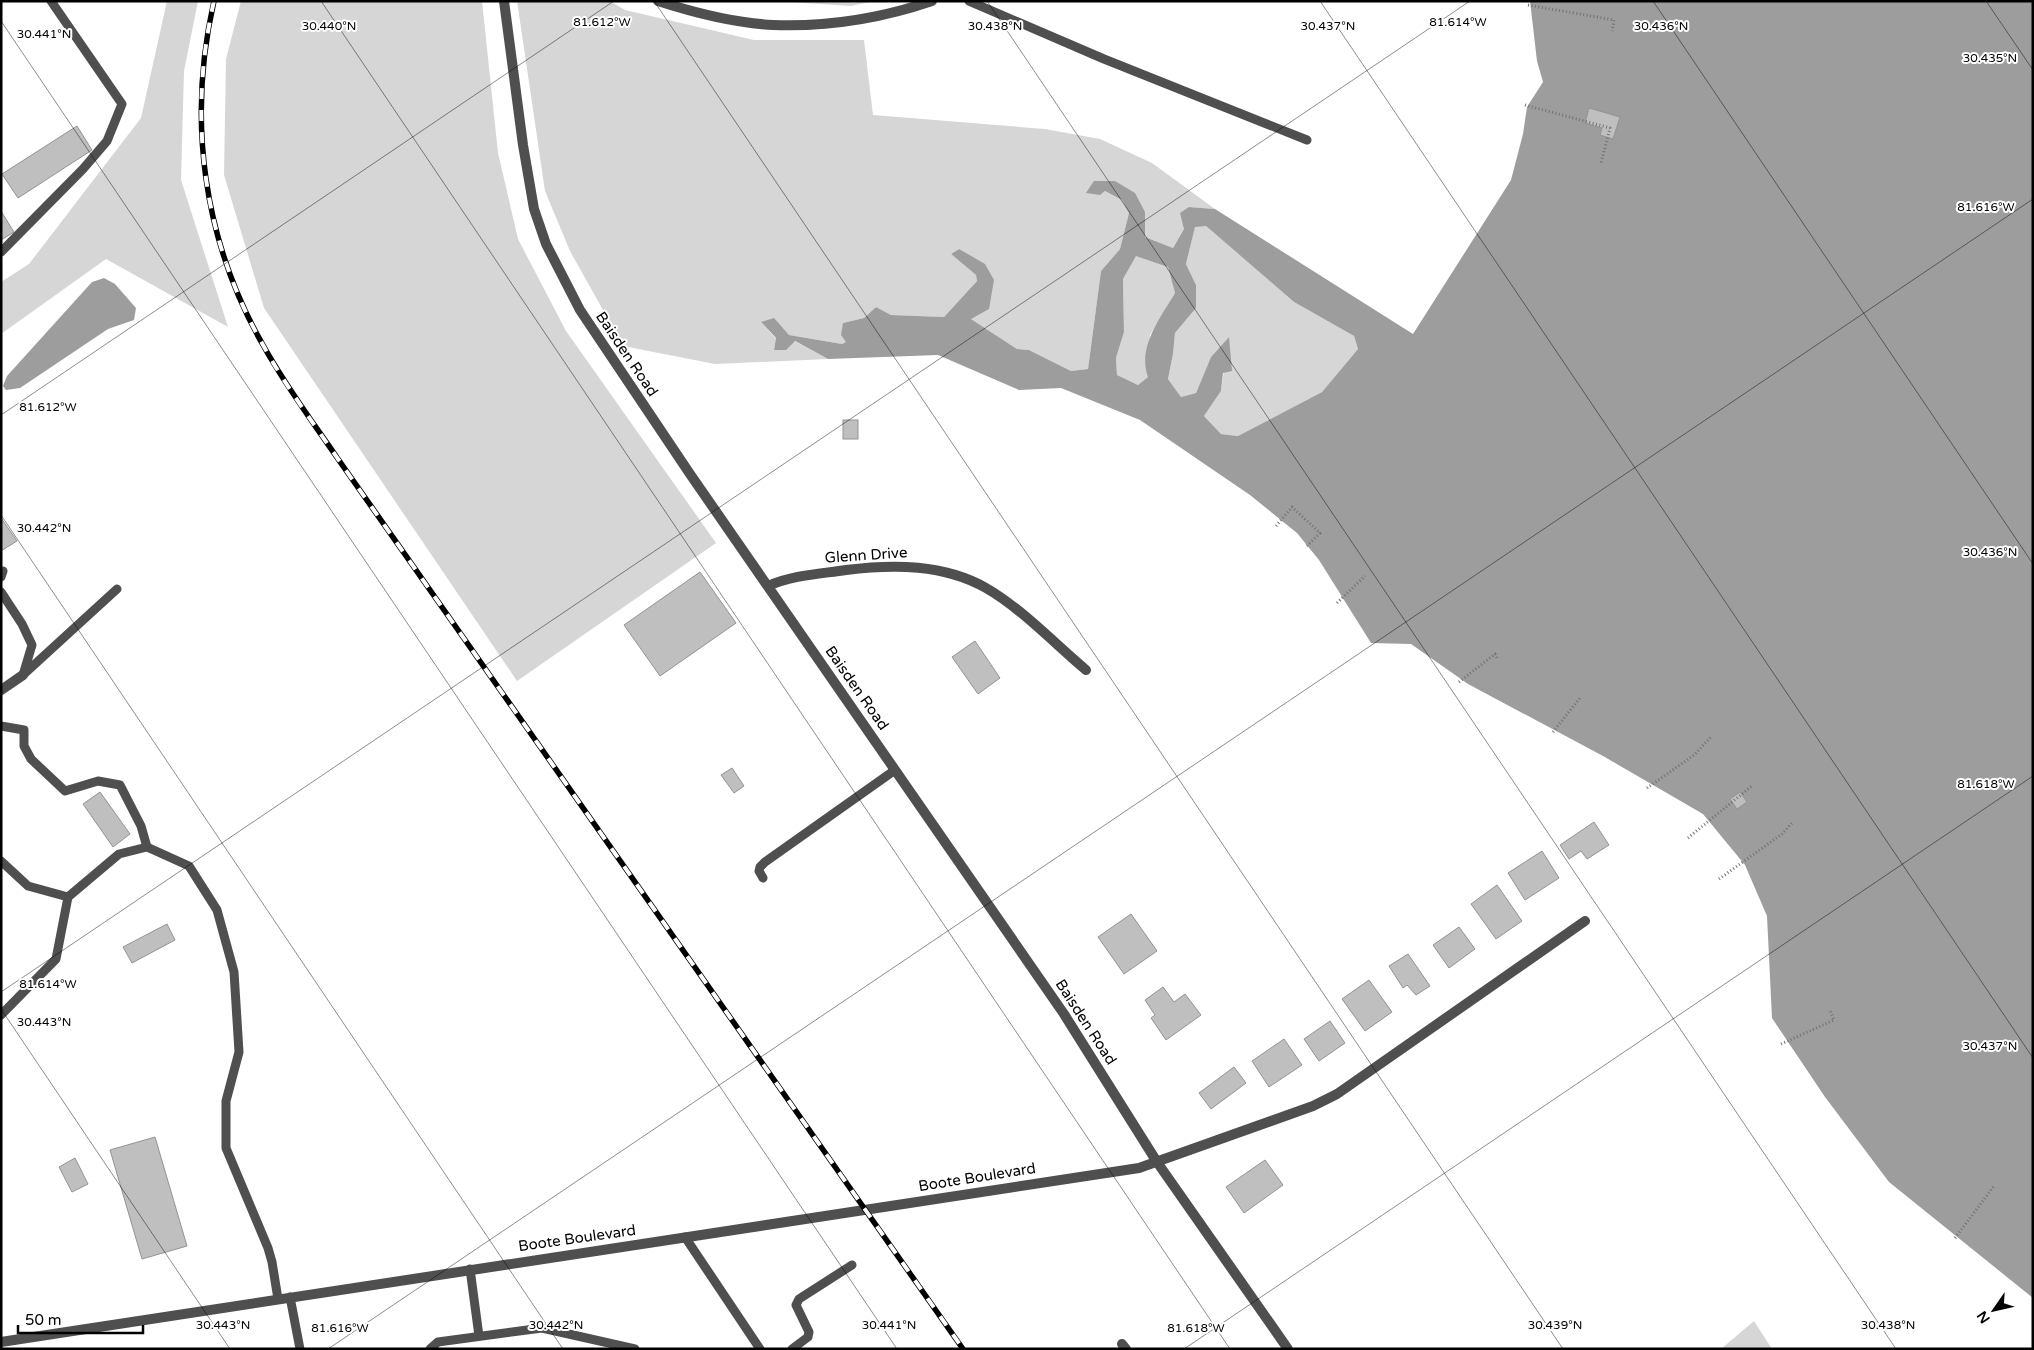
<svg xmlns="http://www.w3.org/2000/svg" width="2034" height="1350" font-family="'Varela Round',sans-serif">
  <style>
    .green { fill: #d6d6d6 }
    .water { fill: #9d9d9d; fill-rule: evenodd }
    .building { fill: #bfbfbf; stroke: #939393 }
    .lines { fill: none; stroke-linecap: round; stroke-linejoin: round }
    .path { stroke: #717171; stroke-width: 3; stroke-dasharray: 1 2.5; stroke-linecap: butt }
    .lane { stroke: #4f4f4f; stroke-width: 9 }
    .street { stroke: #4f4f4f; stroke-width: 10 }
    .rail-casing { stroke: #000; stroke-width: 5.5 }
    .rail { stroke: #fff; stroke-width: 4; stroke-dasharray: 11; stroke-linecap: butt }
    .ticks { fill: none; stroke: #000; stroke-width: 1; stroke-opacity: 0.45 }
    .labels { text-anchor: middle; dominant-baseline: central; stroke-width: 4; stroke-linejoin: round; paint-order: stroke }
    .street-label { font-size: 15px; fill: #000; stroke: #fff }
    .ticks-label { font-size: 12px; text-anchor: middle; fill: #000; stroke: #fff; stroke-width: 4; stroke-linejoin: round; paint-order: stroke }
  </style>
  <rect width="100%" height="100%" fill="#fff"/>
  <g class="green">
    <path d="M167 1H198L184 71 181 180 228 327 106 259 1 334V282L29 264 141 118Z"/>
    <path d="M241 1H482L498 153 518 239 566 331 716 543 517 681 264 308 224 175 226 59Z"/>
    <path d="M517 1H610L625 10 754 40H864L873 115 1045 129 1100 139 1152 163 1215 209 1189 207 1184 229 1173 248 1145 237V212L1115 181 1100 195 1105 191 1122 200 1129 213 1120 249 1101 271 1088 369 1071 371 1029 350 1017 349 971 319 994 280 959 249 951 254 976 275 977 281 944 317 891 315 876 307 864 318 843 323 847 342 842 344 789 335 778 325 761 322 776 339 774 349 794 341 828 359 715 364 623 346 570 251 545 191Z"/>
    <path d="M774 1H875L851 6Z"/>
    <path d="M1195 226H1206L1294 302 1354 336 1358 349 1322 392 1238 436 1221 434 1204 416 1221 391 1229 337 1211 357 1196 393 1181 397 1168 379 1173 354 1175 333 1196 308V285L1186 264Z"/>
    <path d="M1136 255 1168 267 1175 293 1150 335 1148 377 1138 385 1117 375 1116 358 1124 332 1123 279Z"/>
    <path d="M1754 1321 1772 1349H1721Z"/>
  </g>
  <g class="water">
    <path d="M1530 1H2033V1298L1889 1182 1825 1097 1772 1018 1767 916 1745 865 1703 814 1603 756 1468 684 1411 644 1371 643 1319 560 1297 533 1250 495 1140 420 1061 388 1019 390 938 355 828 359 795 341 786 350H774L776 338 761 322 774 318 789 335 842 344 846 342 841 335 843 323 864 318 876 307 891 315 944 317 977 281 976 275 951 254 959 249 985 264 994 280 989 309 971 319 1017 349 1029 350 1071 371 1088 369 1101 271 1120 249 1129 213 1122 200 1105 191 1100 195 1086 193 1094 181H1115L1135 193 1145 212V237L1173 248 1184 229 1180 213 1189 207 1215 209 1413 334 1511 180 1523 134 1527 107 1543 82 1537 61ZM1206 226 1294 302 1354 336 1358 349 1322 392 1238 436 1221 434 1204 416 1221 391 1223 373 1232 371 1229 337 1211 357 1196 393 1181 397 1168 379 1173 354 1175 333 1196 308V285L1186 264 1195 227ZM1136 256 1168 267 1175 293C1161 317 1137 347 1148 377L1138 385 1117 375 1116 358 1124 332 1123 279Z"/>
    <path d="M104 278 115 284 136 308 134 320 108 329 20 388 6 390 3 386 7 376 92 282Z"/>
  </g>
  <g class="building">
    <path d="M1589 108 1620 117 1613 139 1600 135 1602 128 1585 123Z"/>
    <path d="M77 126 92 150 18 198 2 174Z"/>
    <path d="M1 211 14 232 1 240Z"/>
    <rect x="843" y="420" width="15" height="19"/>
    <path d="M1 518 17 541 1 551Z"/>
    <path d="M700 572 736 623 660 676 624 625Z"/>
    <path d="M975 641 1000 678 978 694 952 657Z"/>
    <path d="M732 768 744 786 734 793 721 775Z"/>
    <path d="M100 792 130 834 113 847 83 804Z"/>
    <path d="M1740 792 1747 802 1737 809 1730 799Z"/>
    <path d="M1594 822 1609 845 1587 859 1581 851 1569 859 1560 845Z"/>
    <path d="M1542 851 1559 878 1525 900 1508 873Z"/>
    <path d="M1497 885 1522 921 1496 939 1471 904Z"/>
    <path d="M1131 914 1157 951 1124 974 1098 937Z"/>
    <path d="M167 924 175 940 132 963 123 947Z"/>
    <path d="M1459 927 1475 949 1449 968 1433 945Z"/>
    <path d="M1408 954 1430 986 1416 995 1407 985 1403 988 1389 966Z"/>
    <path d="M1369 980 1392 1012 1365 1031 1342 999Z"/>
    <path d="M1163 987 1174 1002 1185 994 1201 1015 1166 1040 1151 1018 1155 1015 1145 1000Z"/>
    <path d="M1330 1021 1345 1043 1319 1061 1304 1039Z"/>
    <path d="M1284 1039 1302 1065 1269 1087 1252 1061Z"/>
    <path d="M1234 1067 1246 1083 1211 1109 1199 1093Z"/>
    <path d="M155 1137 187 1246 142 1259 110 1150Z"/>
    <path d="M75 1158 88 1184 72 1192 59 1167Z"/>
    <path d="M1265 1160 1283 1185 1244 1213 1226 1187Z"/>
  </g>
  <g class="lines">
    <g class="path">
      <path d="M1528 5 1614 20 1612 31"/>
      <path d="M1525 105 1610 128 1601 163"/>
      <path d="M1276 526 1292 507 1320 533 1306 547"/>
      <path d="M1337 603 1365 576"/>
      <path d="M1459 682 1495 654 1497 658"/>
      <path d="M1553 732 1580 698"/>
      <path d="M1647 788 1694 755 1711 737"/>
      <path d="M1688 838 1753 785"/>
      <path d="M1719 879 1782 834 1793 822"/>
      <path d="M1781 1044 1834 1020 1830 1010"/>
      <path d="M1955 1238 1994 1186"/>
    </g>
    <g class="lane">
      <path d="M969 1 1104 59 1307 140"/>
      <path d="M1 252 83 169 107 141 122 104 51 1"/>
      <path d="M1 577 3 571"/>
      <path d="M1 592 22 624 32 645 23 675"/>
      <path d="M23 675 117 589"/>
      <path d="M1 726 24 730V746L31 759 65 791 98 781 120 785 141 826 147 847"/>
      <path d="M1 861 28 886 68 897 56 959 1 1015"/>
      <path d="M763 878 759 871 760 867 765 862 895 770"/>
      <path d="M68 897 119 854 147 847 189 866 217 910 234 972 239 1052 226 1101V1148L268 1248 272 1262 278 1299"/>
      <path d="M685 1237 760 1349"/>
      <path d="M470 1269 479 1336"/>
      <path d="M290 1297 300 1349"/>
      <path d="M430 1349 438 1342 542 1328 635 1349"/>
      <path d="M792 1349 808 1337 809 1332 796 1305 799 1299 852 1265"/>
    </g>
    <g class="street">
      <path d="M504 1 523 145 534 209 546 244 580 310 690 474 1064 1014 1157 1162 1288 1349"/>
      <path d="M658 1C695 13 735 23 773 25 826 27 882 18 932 1"/>
      <path d="M768 586C793 575 819 574 846 570 893 564 944 564 986 588 1021 608 1055 644 1086 670"/>
      <path d="M1 690 23 675"/>
      <path d="M1 1342 1139 1168 1313 1106 1337 1094 1585 921"/>
      <path d="M1122 1344 1126 1349"/>
    </g>
    <defs>
      <path id="rail" d="M214 1C187 119 203 240 263 345 285 385 312 421 338 459L963 1349"/>
    </defs>
    <use href="#rail" class="rail-casing"/>
    <use href="#rail" class="rail"/>
  </g>
  <path class="ticks" d="M321 1 1230 1349M654 1 1563 1349M987 1 1896 1349M1320 1 2033 1058M1653 1 2033 564M1986 1 2033 70M1 21 897 1349M1 415 614 1M1 515 563 1349M1 992 1470 1M1 1009 230 1349M328 1349 2033 199M1184 1349 2033 776"/>
  <g class="labels">
    <g class="street-label">
      <text transform="translate(627 354) rotate(56)">Baisden Road</text>
      <text transform="translate(866 555) rotate(-4)">Glenn Drive</text>
      <text transform="translate(857 688) rotate(55)">Baisden Road</text>
      <text transform="translate(1086 1022) rotate(57)">Baisden Road</text>
      <text transform="translate(977 1177) rotate(-9)">Boote Boulevard</text>
      <text transform="translate(577 1238) rotate(-8)">Boote Boulevard</text>
    </g>
  </g>
  <g class="ticks-label">
    <text x="602" y="26">81.612°W</text>
    <text x="1458" y="26">81.614°W</text>
    <text x="329" y="30">30.440°N</text>
    <text x="995" y="30">30.438°N</text>
    <text x="1328" y="30">30.437°N</text>
    <text x="1661" y="30">30.436°N</text>
    <text x="44" y="38">30.441°N</text>
    <text x="1990" y="62">30.435°N</text>
    <text x="1986" y="211">81.616°W</text>
    <text x="48" y="411">81.612°W</text>
    <text x="44" y="532">30.442°N</text>
    <text x="1990" y="556">30.436°N</text>
    <text x="1986" y="788">81.618°W</text>
    <text x="48" y="988">81.614°W</text>
    <text x="44" y="1026">30.443°N</text>
    <text x="1990" y="1050">30.437°N</text>
    <text x="223" y="1329">30.443°N</text>
    <text x="556" y="1329">30.442°N</text>
    <text x="889" y="1329">30.441°N</text>
    <text x="1555" y="1329">30.439°N</text>
    <text x="1888" y="1329">30.438°N</text>
    <text x="340" y="1332">81.616°W</text>
    <text x="1196" y="1332">81.618°W</text>
  </g>
  <rect width="2034" height="1350" fill="none" stroke="#000000" stroke-width="5"/>
  <g transform="translate(1994 1310) rotate(236)" stroke="#ffffff" stroke-width="4" paint-order="stroke">
  <path d="M0-4L9 19L0 12L-9 19Z" fill="#000000"/>
  <text y="-8" font-size="14" font-weight="bold" text-anchor="middle" fill="#000000">N</text>
  </g>
  <path d="M18 1325v8h125v-8" fill="none" stroke="#000000" stroke-width="2.5"/>
  <text x="25" y="1325" font-size="15" fill="#000000" stroke="#ffffff" stroke-width="4" paint-order="stroke">50 m</text>
</svg>
